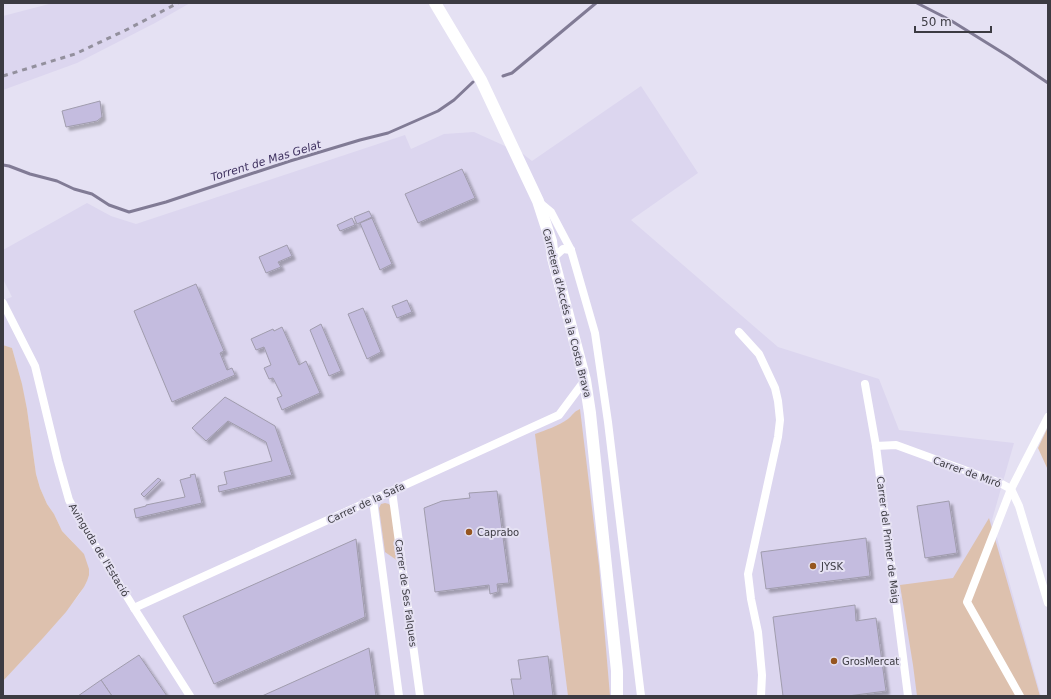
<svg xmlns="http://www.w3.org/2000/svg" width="1051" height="699" font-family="'DejaVu Sans',sans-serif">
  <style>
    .built { fill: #dcd6ef }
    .green { fill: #ddc1ae }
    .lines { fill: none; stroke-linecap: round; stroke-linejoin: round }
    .stream { stroke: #817b95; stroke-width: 3 }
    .building { fill: #c4bcdf; stroke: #a09cad; filter: url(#shadow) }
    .street { stroke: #fff; stroke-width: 8 }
    .secondary { stroke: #fff; stroke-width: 12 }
    .rail { stroke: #93909d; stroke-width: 3; stroke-dasharray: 5 5; stroke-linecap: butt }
    .poi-dot { fill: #965520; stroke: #e5e1f3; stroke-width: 1.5 }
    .labels { text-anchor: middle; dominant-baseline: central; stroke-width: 4; stroke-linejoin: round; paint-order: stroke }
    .street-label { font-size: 10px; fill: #3c3b42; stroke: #e5e1f3 }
    .poi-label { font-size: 10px; fill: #3c3b42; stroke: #e5e1f3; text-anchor: start }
    .water-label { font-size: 11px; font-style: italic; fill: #3e305f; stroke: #e5e1f3 }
  </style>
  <defs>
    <filter id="shadow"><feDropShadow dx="3.5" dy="3.5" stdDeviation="1" flood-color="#0004"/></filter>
  </defs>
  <rect width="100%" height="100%" fill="#e5e1f3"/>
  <g class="built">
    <path d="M53 3H190L155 23 77 63 3 90V16Z"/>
    <path d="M641 86 698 173 631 220 778 347 879 379 899 430 1014 443 992 520 1041 696H3V681L57 622 79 595 87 581 73 542 62 531 54 514 47 504 40 488 36 474 27 409 20 377 12 348 3 345V300L12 297 3 279V250L87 203 111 216 136 224 405 135 411 149 444 134 474 132 523 154 532 161Z"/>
  </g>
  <g class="green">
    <path d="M3 345 12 348 22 384 27 409 36 474 40 488 47 504 54 514 62 531 84 554 89 569V575L87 581 84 587 66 612 43 638 3 681Z"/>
    <path d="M580 409 599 566 610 696H568L535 434C546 430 558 426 568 419 573 415 573 412 580 409Z"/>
    <path d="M1048 427V470L1038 448Z"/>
    <path d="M385 503 389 504 391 507 398 561 385 552 379 508 381 504Z"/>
    <path d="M989 518 1040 696H917L913 665 900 585 953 578Z"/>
  </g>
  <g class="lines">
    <g class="stream">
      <path d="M917 3 950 20 1008 56 1048 83"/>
      <path d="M503 76 512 73 596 3"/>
      <path d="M3 165 9 166 30 174 57 181 74 189 92 194 109 205 129 212 166 202 205 189 290 161 360 140 388 133 438 111 454 100 473 82"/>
    </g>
  </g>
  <g class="building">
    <path d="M100 101 102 117 97 121 66 127 62 111Z"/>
    <path d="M462 169 475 198 418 223 405 194Z"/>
    <path d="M369 211 372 217 357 224 354 217Z"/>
    <path d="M352 218 355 225 340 231 337 225Z"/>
    <path d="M372 218 392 264 380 270 360 223Z"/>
    <path d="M287 245 292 256 278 262 281 267 266 273 259 257Z"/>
    <path d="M196 284 224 351 220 353 227 370 232 368 235 375 172 402 134 311Z"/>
    <path d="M407 300 412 312 397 318 392 306Z"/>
    <path d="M363 308 381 352 367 359 348 314Z"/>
    <path d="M321 324 341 371 329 376 310 330Z"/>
    <path d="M282 327 299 365 306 361 320 393 282 410 277 398 282 396 273 378 269 379 264 368 271 365 264 347 256 350 251 339 273 329 274 331Z"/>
    <path d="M225 397 275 426 292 475 219 492 218 486 227 484 224 472 272 461 266 442 228 421 206 441 192 428Z"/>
    <path d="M195 474 202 503 136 518 134 509 146 506V505L185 497 180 480 191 477 190 475Z"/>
    <path d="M158 478 161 480 144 497 141 494Z"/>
    <path d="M497 491 509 583 497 584 498 592 490 594 489 585 435 592 424 508 442 501 470 498 469 493Z"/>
    <path d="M949 501 957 553 925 558 917 506Z"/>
    <path d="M866 538 870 576 766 589 761 552Z"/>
    <path d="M356 539 365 617 214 684 183 616Z"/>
    <path d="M855 605 856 621 876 618 886 691 848 696H783L773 617Z"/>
    <path d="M369 648 376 696H262Z"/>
    <path d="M139 655 167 696H112L101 680Z"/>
    <path d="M548 656 553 696H514L511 679H521L518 660Z"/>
    <path d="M101 680 112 696H78Z"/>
  </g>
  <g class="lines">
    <g class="street">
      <path d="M539 202 551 212 571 250 595 333 608 422 641 696"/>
      <path d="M553 258 563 249 571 250"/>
      <path d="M3 303 35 366 58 461 69 500 82 524 134 608 190 696"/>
      <path d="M739 332 759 354 775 388 778 401 780 420 778 437 748 574 751 599 758 632 762 675 761 696"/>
      <path d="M865 384 876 446 908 696"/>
      <path d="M876 446 896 445 1000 483 1011 489 1019 506 1048 603"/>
      <path d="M392 491 420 696"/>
      <path d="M373 500 399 696"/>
      <path d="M134 608 559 415 585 380"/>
      <path d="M1020 696 967 602 1011 489 1048 417"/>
    </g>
    <path class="secondary" d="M435 3 481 80 538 201 551 241 553 258 585 380 590 413 617 671V696"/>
    <path class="rail" d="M3 76 75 54 126 30 178 3"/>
  </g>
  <g class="poi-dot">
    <circle cx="469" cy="532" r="4"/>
    <circle cx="813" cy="566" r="4"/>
    <circle cx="834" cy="661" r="4"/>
  </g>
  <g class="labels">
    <g class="street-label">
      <text transform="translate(567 313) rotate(76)">Carretera d'Accés a la Costa Brava</text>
      <text transform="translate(967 472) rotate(20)">Carrer de Miró</text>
      <text transform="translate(366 503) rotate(-25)">Carrer de la Safa</text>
      <text transform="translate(888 540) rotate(83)">Carrer del Primer de Maig</text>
      <text transform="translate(99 550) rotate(59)">Avinguda de l'Estació</text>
      <text transform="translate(406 593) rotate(82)">Carrer de Ses Falques</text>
    </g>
    <g class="poi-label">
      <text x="477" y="532">Caprabo</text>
      <text x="821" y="566">JYSK</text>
      <text x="842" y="661">GrosMercat</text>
    </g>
    <g class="water-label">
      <text transform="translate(266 161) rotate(-17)">Torrent de Mas Gelat</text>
    </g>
  </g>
  <rect width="1051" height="699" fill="none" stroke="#3c3b42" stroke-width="8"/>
  <path d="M915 26v6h76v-6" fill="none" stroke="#3c3b42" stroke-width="2"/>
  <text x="921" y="26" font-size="12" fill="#3c3b42" stroke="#e5e1f3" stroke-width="3" paint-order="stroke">50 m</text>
</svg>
